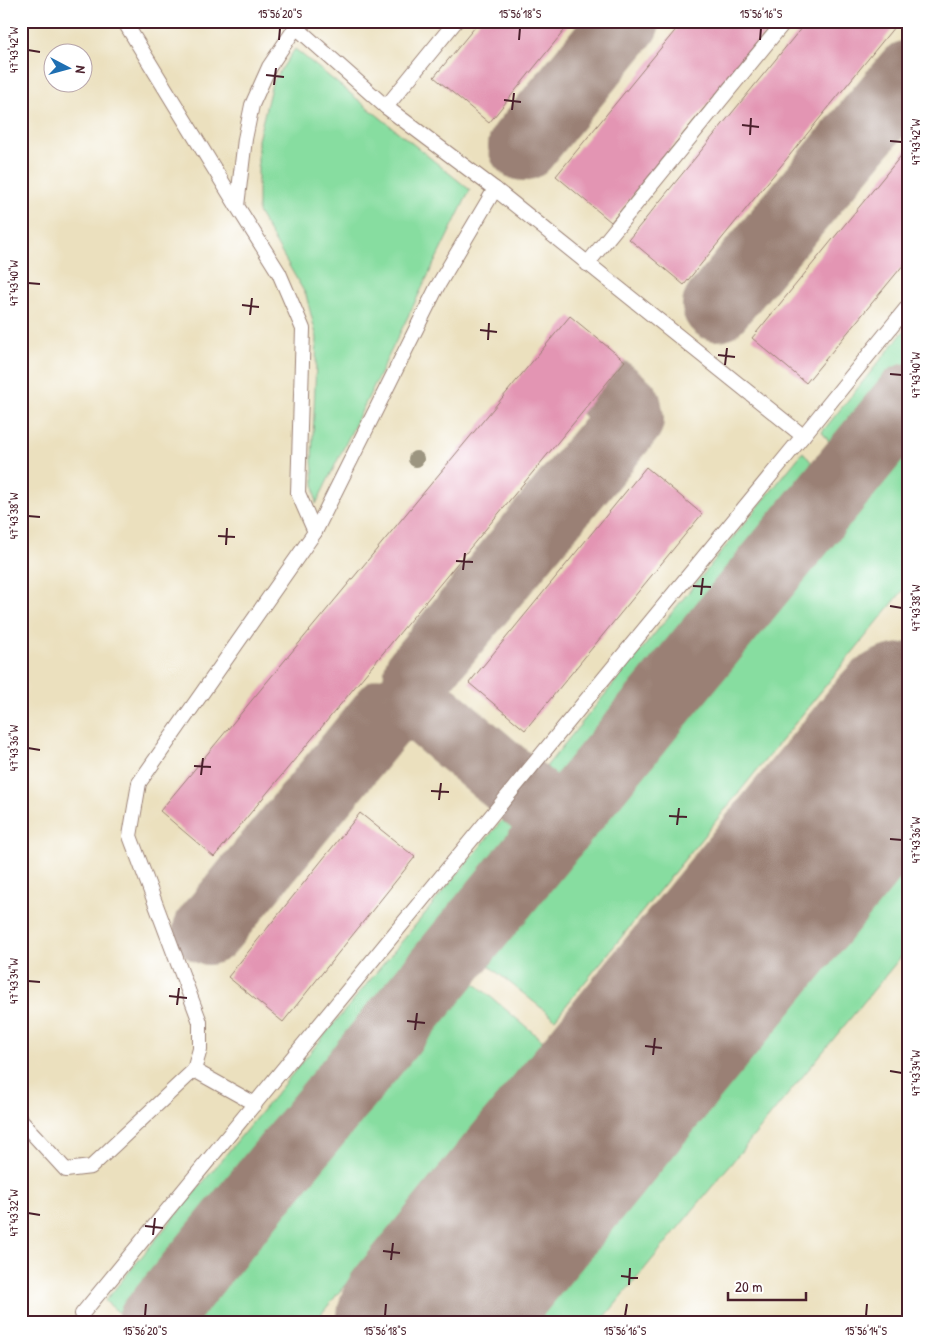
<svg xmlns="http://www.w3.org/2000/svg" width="930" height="1344" font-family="'Patrick Hand',sans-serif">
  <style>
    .green { fill: #87dda0; stroke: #687e66 }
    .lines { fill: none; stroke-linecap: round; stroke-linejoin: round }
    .taxiway { stroke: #9a8074; stroke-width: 70 }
    .runway { stroke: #9a8074; stroke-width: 175 }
    .building { fill: #e395b3 }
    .lane-casing { stroke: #9a8074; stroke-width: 16 }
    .lane { stroke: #fff; stroke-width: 14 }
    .tree { fill: #9c9580 }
    .ticks { fill: none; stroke: #4a1f2b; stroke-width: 2 }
    .neatline { fill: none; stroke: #4a1f2b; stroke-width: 2 }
    .ticks-label { font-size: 12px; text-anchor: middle; fill: #4a1f2b }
  </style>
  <rect width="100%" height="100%" fill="#fff"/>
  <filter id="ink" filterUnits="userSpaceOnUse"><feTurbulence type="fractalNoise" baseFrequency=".02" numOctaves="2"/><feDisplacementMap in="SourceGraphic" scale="10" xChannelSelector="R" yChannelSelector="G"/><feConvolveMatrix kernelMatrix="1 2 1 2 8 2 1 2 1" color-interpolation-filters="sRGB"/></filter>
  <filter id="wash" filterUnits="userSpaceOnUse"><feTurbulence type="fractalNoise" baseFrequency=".0096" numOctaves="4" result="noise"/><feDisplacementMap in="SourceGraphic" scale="20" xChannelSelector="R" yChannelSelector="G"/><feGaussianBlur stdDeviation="1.12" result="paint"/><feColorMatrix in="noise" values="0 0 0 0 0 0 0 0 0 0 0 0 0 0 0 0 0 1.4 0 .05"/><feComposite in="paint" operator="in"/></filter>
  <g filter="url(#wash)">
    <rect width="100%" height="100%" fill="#ebe0be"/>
    <g class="green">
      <path d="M295 49 470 190 316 504 312 461 317 338 306 295 258 212V140L272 83Z"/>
      <path d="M909 325V360L886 388 833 447 822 432Z"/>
      <path d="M909 437V583L555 1019 478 957Z"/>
      <path d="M803 452 816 468 549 799 536 779Z"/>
      <path d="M909 639V666L369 1323H348Z"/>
      <path d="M909 804V947L600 1323H488Z"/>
      <path d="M513 807 534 825 124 1317 105 1301Z"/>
      <path d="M466 976 543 1041 314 1323H182Z"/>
    </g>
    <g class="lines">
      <g class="taxiway">
        <path d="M523 146 625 21"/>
        <path d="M717 306 909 75"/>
        <path d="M559 823 423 708C418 697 417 685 419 673L629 419 627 407 609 392"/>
        <path d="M208 930 387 712 405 707 423 708"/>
        <path d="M152 1323 909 398"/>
      </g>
      <path class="runway" d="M424 1323 909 730"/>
    </g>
    <g id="blocks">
      <g class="building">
        <path d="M480 21H572L489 123 434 77Z"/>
        <path d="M683 21H775L611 222 556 176Z"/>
        <path d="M807 21H899L684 285 629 239Z"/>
        <path d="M909 146V258L806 383 752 338Z"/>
        <path d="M570 316 625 361 214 857 160 811Z"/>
        <path d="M646 467 702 514 525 730 469 683Z"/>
        <path d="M360 813 415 857 283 1022 228 977Z"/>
      </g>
    </g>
  </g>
  <g filter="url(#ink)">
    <use href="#blocks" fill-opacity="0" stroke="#9a8074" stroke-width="1"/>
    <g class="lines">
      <defs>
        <g id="lane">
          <path d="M124 21 237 206"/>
          <path d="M587 264 785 21"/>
          <path d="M803 436 909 305"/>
          <path d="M315 532 298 493 303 329 279 273 237 206 245 139 252 105 269 67 296 27 386 107"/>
          <path d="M194 1070 255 1104"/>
          <path d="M21 1121 66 1170 91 1167 194 1070 200 1049V1022L130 836 139 783 315 532 437 287 495 189"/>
          <path d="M82 1314 803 436 495 189 386 107 456 21"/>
        </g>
      </defs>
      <use href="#lane" class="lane-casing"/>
      <use href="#lane" class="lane"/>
    </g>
    <circle class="tree" cx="416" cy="459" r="8"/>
  </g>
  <path class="ticks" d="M279 40 280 28M519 40 520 28M760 40 761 28M28 50 40 52M266 75 284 77M274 85 276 68M504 100 521 102M512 110 514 93M742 125 759 127M750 135 751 118M890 141 902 142M28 283 40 284M242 305 259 307M250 315 252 298M480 330 497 332M488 340 489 323M718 355 735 357M725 365 727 348M890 374 902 375M28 516 40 517M218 536 235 537M226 545 227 528M456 561 473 562M463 570 465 553M693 586 711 587M701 595 703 578M890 606 902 608M28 748 40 750M194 766 211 767M201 775 203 758M431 791 449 792M439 800 441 783M669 816 687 817M677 825 679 808M890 839 902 840M28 981 40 982M169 996 187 998M177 1005 179 988M407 1021 425 1023M415 1030 417 1013M645 1046 662 1048M653 1055 655 1038M890 1071 902 1073M28 1213 40 1215M145 1226 163 1228M153 1235 155 1218M383 1251 400 1253M391 1260 393 1243M621 1276 638 1278M629 1285 630 1268M145 1316 146 1304M385 1316 386 1304M625 1316 627 1304M866 1316 867 1304"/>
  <rect width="930" height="1344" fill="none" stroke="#fff" stroke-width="55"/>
  <g transform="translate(68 68) rotate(96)"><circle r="24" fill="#ffffff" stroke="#b7a5aa"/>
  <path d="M0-4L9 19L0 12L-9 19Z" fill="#1f6fb2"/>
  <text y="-8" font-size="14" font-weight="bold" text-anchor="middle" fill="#4a1f2b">N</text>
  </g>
  <path d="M728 1292v8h78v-8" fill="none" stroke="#4a1f2b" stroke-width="2.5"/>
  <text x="735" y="1292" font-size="15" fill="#4a1f2b" stroke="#ffffff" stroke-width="4" paint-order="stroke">20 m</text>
  <rect x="28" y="28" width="874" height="1288" class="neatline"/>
  <g class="ticks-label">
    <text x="280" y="18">15°56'20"S</text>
    <text x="520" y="18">15°56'18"S</text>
    <text x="761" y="18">15°56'16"S</text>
    <text transform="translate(14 50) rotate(-90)" y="4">47°43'42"W</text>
    <text transform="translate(916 142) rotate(-90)" y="4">47°43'42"W</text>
    <text transform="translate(14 283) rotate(-90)" y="4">47°43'40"W</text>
    <text transform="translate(916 375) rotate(-90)" y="4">47°43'40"W</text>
    <text transform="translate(14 516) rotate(-90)" y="4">47°43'38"W</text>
    <text transform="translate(916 608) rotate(-90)" y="4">47°43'38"W</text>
    <text transform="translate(14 748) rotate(-90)" y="4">47°43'36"W</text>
    <text transform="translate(916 840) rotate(-90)" y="4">47°43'36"W</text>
    <text transform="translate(14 981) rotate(-90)" y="4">47°43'34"W</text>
    <text transform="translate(916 1073) rotate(-90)" y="4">47°43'34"W</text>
    <text transform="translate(14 1213) rotate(-90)" y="4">47°43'32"W</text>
    <text x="145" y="1335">15°56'20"S</text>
    <text x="385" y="1335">15°56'18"S</text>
    <text x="625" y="1335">15°56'16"S</text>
    <text x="866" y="1335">15°56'14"S</text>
  </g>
</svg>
